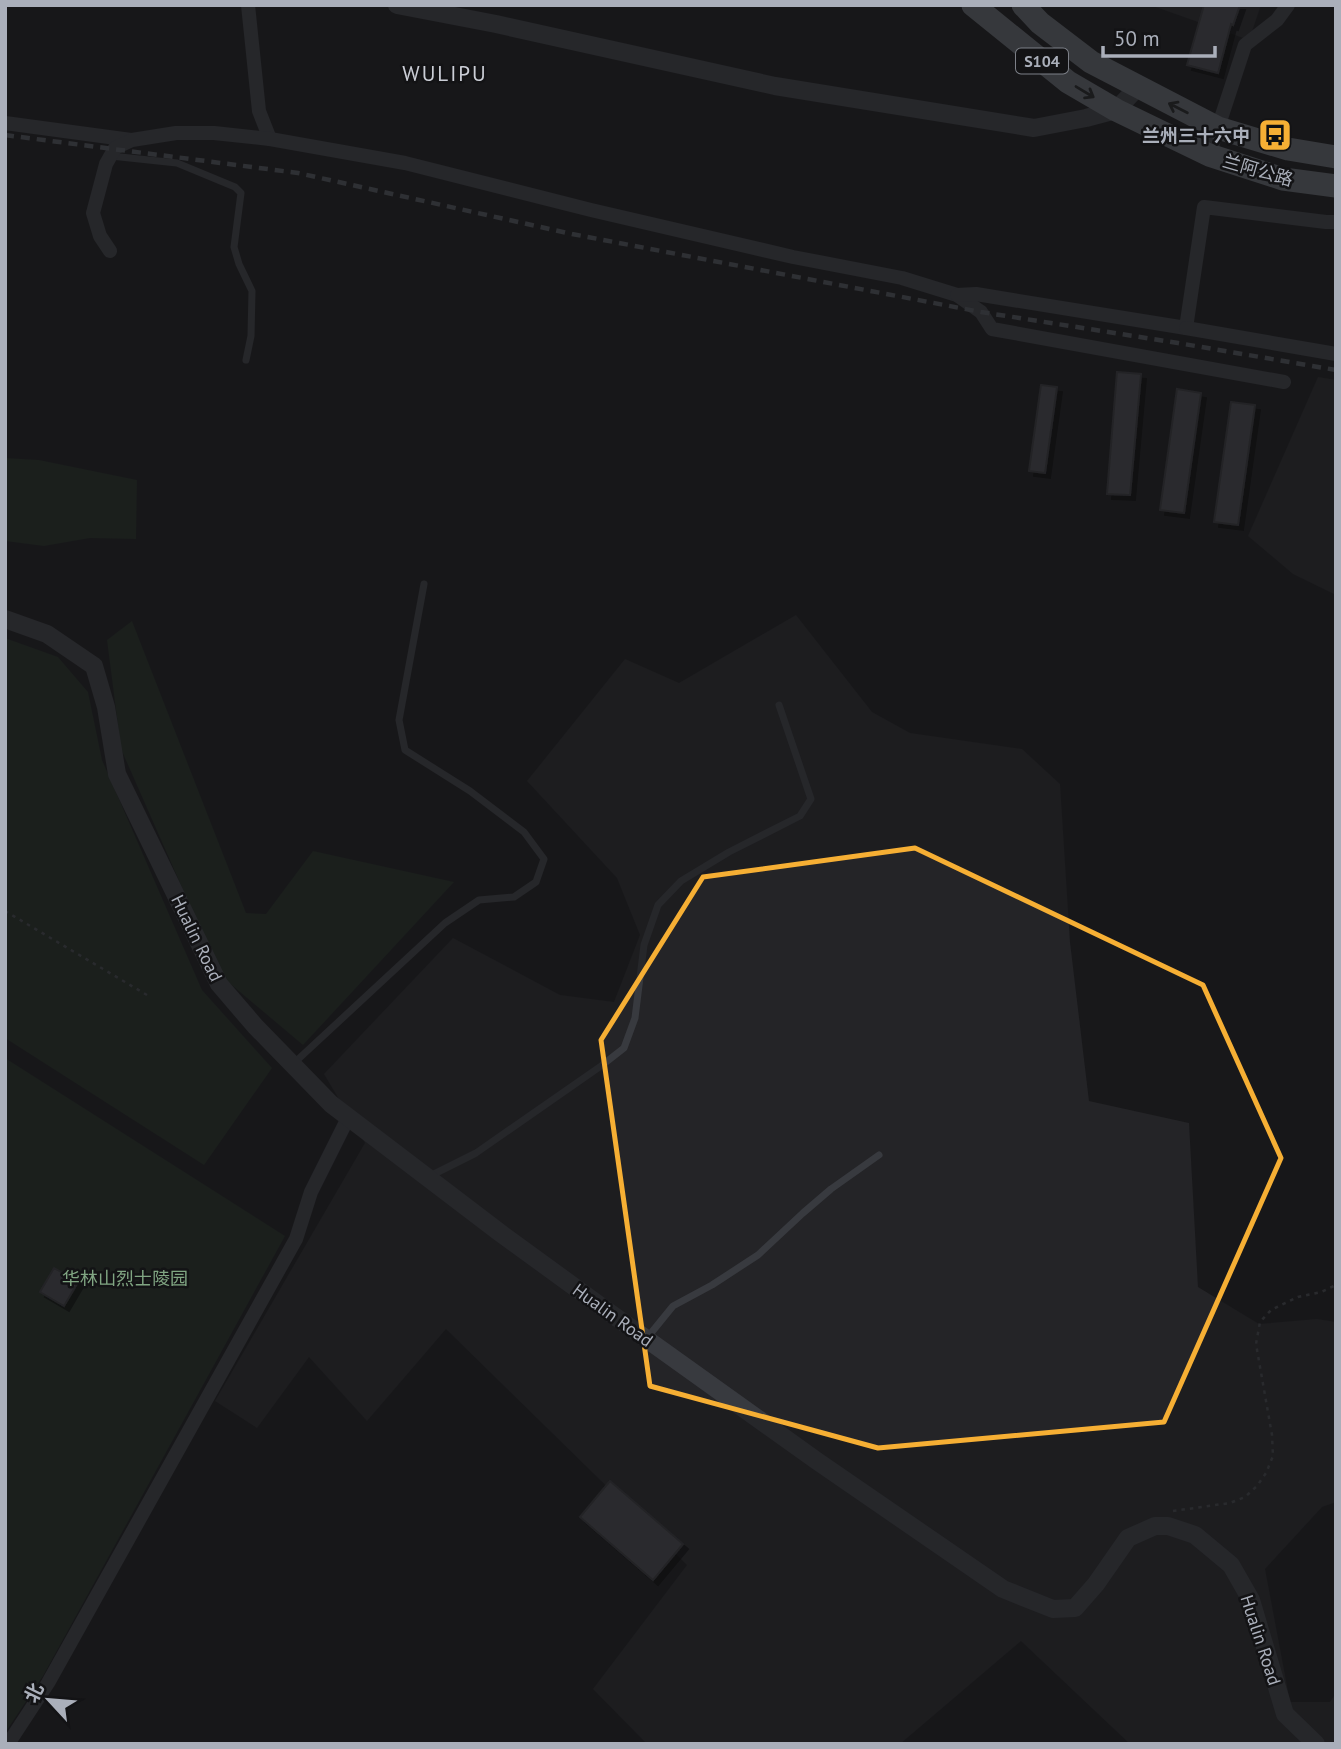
<svg xmlns="http://www.w3.org/2000/svg" width="1341" height="1749" font-family="'PT Sans','Noto Sans SC',sans-serif">
  <style>
    .built { fill: #242427 }
    .green { fill: #1f2820 }
    .building { fill: #424347; stroke: #323236; stroke-width: 2; filter: url(#shadow) }
    .lines { fill: none; stroke-linecap: round; stroke-linejoin: round }
    .path { stroke: #3e4146; stroke-width: 2.5; stroke-dasharray: 3.5 5; stroke-linecap: butt }
    .service { stroke: #383a3f; stroke-width: 7 }
    .minor { stroke: #383a3f; stroke-width: 14 }
    .tertiary { stroke: #383a3f; stroke-width: 18 }
    .trunk { stroke: #5c6067; stroke-width: 23 }
    .rail { stroke: #4b4e54; stroke-width: 4.5; stroke-dasharray: 9 7; stroke-linecap: butt }
    .oneway { stroke: #1e1f21 }
    .marked { fill: none; stroke: #f6af34; stroke-width: 5; stroke-linejoin: round }
    .labels { text-anchor: middle; dominant-baseline: central; stroke-width: 5; stroke-linejoin: round; paint-order: stroke }
    .shield { fill: #131315; stroke: #7d8088; stroke-width: 2 }
    .shield-label { font-size: 16px; font-weight: bold; fill: #aaafba }
    .poi-label { font-size: 18px; font-weight: bold; fill: #aaafba; stroke: #131315; text-anchor: end }
    .street-label { font-size: 18px; fill: #aaafba; stroke: #131315 }
    .park-label { font-size: 18px; fill: #80a582; stroke: #131315 }
    .quarter-label { font-size: 21px; letter-spacing: 2px; fill: #cbced6; stroke: #131315 }
  </style>
  <defs>
    <filter id="shadow"><feDropShadow dx="5" dy="5" stdDeviation="0" flood-color="#0009"/></filter>
  </defs>
  <rect width="100%" height="100%" fill="#18181a"/>
  <g class="built">
    <path d="M1150 5H1261L1249 40Z"/>
    <path d="M1318 377 1336 380V595L1293 574 1248 536Z"/>
    <path d="M796 615 872 712 910 733 1022 749 1060 784 1070 942 1089 1101 1189 1123 1198 1287 1259 1324 1317 1319 1336 1322V1502L1322 1507 1265 1569 1290 1702H1330L1336 1693V1744H1130L1021 1641 900 1744H647L593 1689 687 1565 446 1329 367 1421 309 1357 257 1428 215 1401 365 1143 324 1074 453 938 560 995 614 1002 640 935 617 878 527 781 625 659 679 683Z"/>
  </g>
  <g class="green">
    <path d="M5 458 39 460 137 480 136 539 90 538 44 546 5 541Z"/>
    <path d="M132 621 246 913 266 914 313 851 454 882 303 1045 221 976 121 749 107 640Z"/>
    <path d="M5 638 58 657 88 692 102 760 202 990 272 1068 204 1165 5 1038Z"/>
    <path d="M5 1058 285 1236 43 1676 5 1733Z"/>
  </g>
  <g class="building">
    <path d="M1204 5H1240L1233 25 1231 24 1218 73 1187 65Z"/>
    <path d="M1117 372 1141 374 1130 495 1107 494Z"/>
    <path d="M1041 385 1057 387 1045 473 1029 471Z"/>
    <path d="M1177 389 1201 393 1184 513 1160 510Z"/>
    <path d="M1231 402 1255 405 1238 525 1214 522Z"/>
    <path d="M54 1268 78 1282 64 1306 40 1292Z"/>
    <path d="M610 1481 683 1544 653 1580 580 1517Z"/>
  </g>
  <g class="lines">
    <g class="path">
      <path d="M5 911 147 995"/>
      <path d="M1173 1511 1230 1503 1245 1497 1257 1486 1266 1473 1273 1456 1272 1435 1256 1344 1260 1322 1271 1310 1281 1305 1298 1297 1321 1292 1336 1285"/>
    </g>
    <g class="service">
      <path d="M111 156 177 163 235 187 241 193 234 247 239 264 252 291 251 336 246 360"/>
      <path d="M293 1064 445 923 479 900 514 897 536 882 544 859 524 832 470 791 405 750 399 720 424 584"/>
      <path d="M428 1177 476 1153 601 1066 624 1048 635 1018 644 945 658 905 681 881 729 852 800 816 811 799 779 705"/>
      <path d="M647 1338 673 1306 712 1285 758 1255 803 1213 831 1189 879 1155"/>
    </g>
    <g class="minor">
      <path d="M248 5 259 111 270 139"/>
      <path d="M5 123 131 140"/>
      <path d="M1209 155 1245 45 1277 20 1288 5"/>
      <path d="M110 251 100 236 93 213 106 164 115 148 132 140 176 133H214L270 139 405 163 591 210 793 257 902 278 957 295 981 312 992 329 1284 382"/>
      <path d="M957 295 976 294 1186 328 1204 207 1326 222H1336"/>
      <path d="M1186 328 1336 354"/>
      <path d="M8 1744 48 1683 296 1239 311 1192 348 1118"/>
    </g>
    <g class="tertiary">
      <path d="M397 5 496 24 775 86 1034 128 1086 118 1116 110 1138 87"/>
      <path d="M5 619 47 634 94 666 106 707 117 774 219 984 255 1026 331 1104 499 1232 606 1310 817 1461 1003 1589 1053 1609 1075 1608 1096 1584 1128 1538 1155 1526H1168L1195 1535 1231 1565 1251 1600 1285 1714 1316 1744"/>
    </g>
    <g class="trunk">
      <path d="M973 5 1068 82 1116 110 1209 155 1283 179 1336 186"/>
      <path d="M1023 5 1040 23 1091 62 1218 128 1288 149 1336 157"/>
    </g>
    <path class="rail" d="M5 135 298 173 572 234 981 312 1178 343 1336 370"/>
  </g>
  <defs><path id="oneway-shaft" d="M-6 0H5M1.5-3L5.5 0L1.5 3" fill="none" stroke-width="1.6" stroke-linecap="round" stroke-linejoin="round" transform="scale(1.75)"/></defs>
  <g class="oneway">
    <use href="#oneway-shaft" transform="translate(1085 92) rotate(31)"/>
    <use href="#oneway-shaft" transform="translate(1178 108) rotate(-153)"/>
  </g>
  <path d="M0 0H1341V1749H0ZM915 848 1203 985 1281 1158 1164 1422 878 1448 650 1386 601 1040 703 877Z" fill="#18181a" fill-opacity=".55" fill-rule="evenodd"/>
  <path class="marked" d="M915 848 1203 985 1281 1158 1164 1422 878 1448 650 1386 601 1040 703 877Z"/>
  <defs>
    <symbol id="bus-square" viewBox="-11 -11 22 22"><rect x="-9" y="-9" width="18" height="18" rx="4" fill="#f6af34" stroke="#131315"/><path d="M-5-6H5V4H4V6H2V4H-2V6H-4V4H-5ZM-3.5-4V0h7V-4ZM-3.5 1.2v1.5H-2V1.2ZM2 1.2v1.5H3.5V1.2Z" fill="#111"/></symbol>
  </defs>
  <g fill-rule="evenodd">
    <use href="#bus-square" x="1256" y="116" width="38" height="38"/>
  </g>
  <g class="labels">
    <rect class="shield" x="1016" y="48.5" width="52" height="25" rx="5"/>
    <g class="shield-label">
      <text x="1042" y="61">S104</text>
    </g>
    <g class="poi-label">
      <text x="1250" y="135">兰州三十六中</text>
    </g>
    <g class="street-label">
      <text transform="translate(1258 170) rotate(16)">兰阿公路</text>
      <text transform="translate(197 938) rotate(64)">Hualin Road</text>
      <text transform="translate(613 1315) rotate(36)">Hualin Road</text>
      <text transform="translate(1261 1640) rotate(72)">Hualin Road</text>
    </g>
    <g class="park-label">
      <text x="125" y="1278">华林山烈士陵园</text>
    </g>
    <g class="quarter-label">
      <text x="445" y="73">WULIPU</text>
    </g>
  </g>
  <rect width="1341" height="1749" fill="none" stroke="#aaafba" stroke-width="14"/>
  <g transform="translate(49 1700) rotate(296)" stroke="#131315" stroke-width="5" paint-order="stroke">
  <path d="M0-5L12 26L0 18L-12 26Z" fill="#aaafba"/>
  <text y="-10" font-size="19" font-weight="bold" text-anchor="middle" fill="#aaafba">北</text>
  </g>
  <path d="M1103 46v10h112v-10" fill="none" stroke="#aaafba" stroke-width="3.5"/>
  <text x="1114" y="46" font-size="21" fill="#aaafba" stroke="#131315" stroke-width="5" paint-order="stroke">50 m</text>
</svg>
